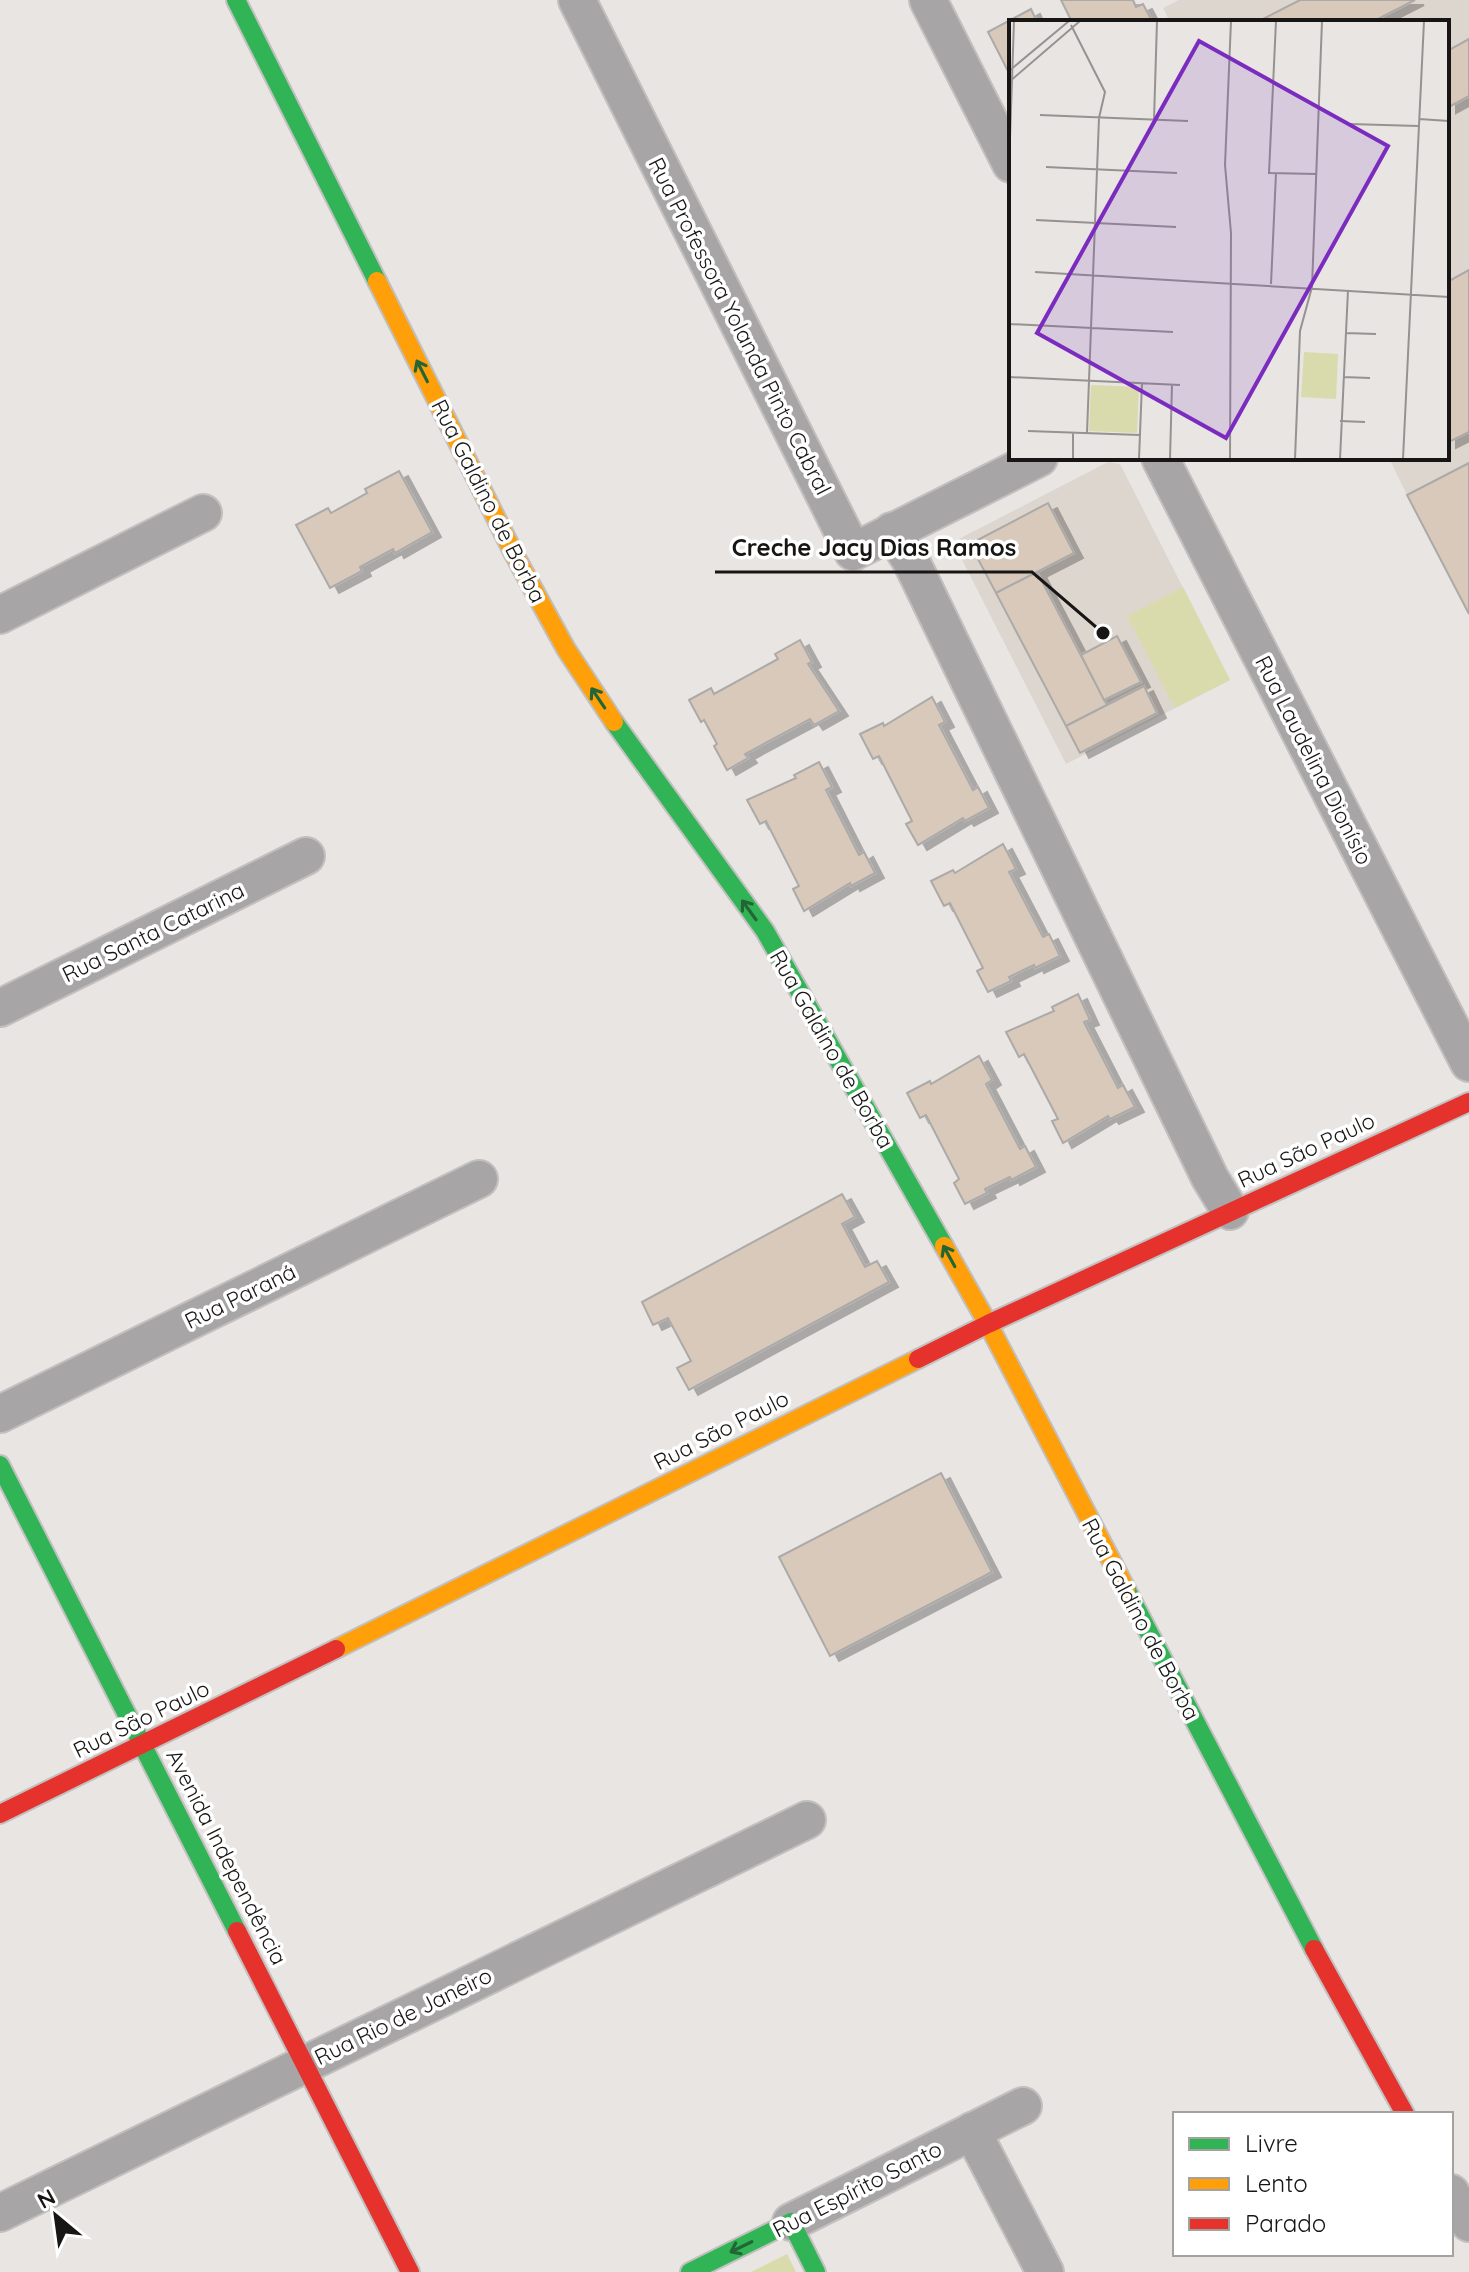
<svg xmlns="http://www.w3.org/2000/svg" width="1469" height="2272" font-family="Quicksand,sans-serif">
  <style>
    .built { fill: #ddd6cf }
    .green { fill: #d9dbac }
    .building { fill: #d8c9ba; stroke: #acaaa8; stroke-width: 2; filter: url(#shadow) }
    .lines { fill: none; stroke-linecap: round; stroke-linejoin: round }
    .street-casing { stroke: #c2c0bf; stroke-width: 40 }
    .fast-casing { stroke: #c2c0bf; stroke-width: 22 }
    .slow-casing { stroke: #c2c0bf; stroke-width: 22 }
    .jam-casing { stroke: #c2c0bf; stroke-width: 22 }
    .street { stroke: #a7a5a5; stroke-width: 36 }
    .fast { stroke: #30b455; stroke-width: 18 }
    .slow { stroke: #ff9f0a; stroke-width: 18 }
    .jam { stroke: #e5322d; stroke-width: 18 }
    .oneway { stroke: #246535 }
    .labels { text-anchor: middle; dominant-baseline: central; stroke-width: 7; stroke-linejoin: round; paint-order: stroke }
    .street-label { font-size: 22px; fill: #181615; stroke: #fff }
    .inset-road { fill: none; stroke: #959291; stroke-width: 2 }
    .view { fill: #7b2cbf; fill-opacity: 0.15; stroke: #7b2cbf; stroke-width: 4 }
    .inset-edge { fill: none; stroke: #181615; stroke-width: 4 }
    .leader { fill: none; stroke: #181615; stroke-width: 3 }
    .callout-dot { fill: #181615; stroke: #fff; stroke-width: 3 }
    .callout-label { font-size: 24px; text-anchor: middle; font-weight: bold; fill: #181615; stroke: #fff; stroke-width: 7; stroke-linejoin: round; paint-order: stroke }
  </style>
  <defs>
    <filter id="shadow"><feDropShadow dx="9" dy="5" stdDeviation="0" flood-color="#0004"/></filter>
  </defs>
  <rect width="100%" height="100%" fill="#e8e5e3"/>
  <g class="built">
    <path d="M1179 0H1469V463L1407 495 1389 458H1447V22H1170L1163 8Z"/>
    <path d="M1108 462 1120 464 1230 680 1066 764 953 542Z"/>
  </g>
  <g class="green">
    <path d="M1183 587 1230 680 1175 708 1127 616Z"/>
    <path d="M787 2254 796 2272H751Z"/>
  </g>
  <g class="building">
    <path d="M1061 0H1133L1136 7 1143 4 1152 21 1072 22Z"/>
    <path d="M1300 0H1415L1372 22H1257Z"/>
    <path d="M1031 9 1037 22H1011V77L988 32Z"/>
    <path d="M1469 39V96L1447 108V51Z"/>
    <path d="M1469 270V432L1447 443V282Z"/>
    <path d="M1469 463V614L1407 495Z"/>
    <path d="M399 471 432 532 395 553 393 549 360 567 362 571 330 588 296 525 328 508 331 513 367 493 365 489Z"/>
    <path d="M1048 503 1074 553 996 593 970 544Z"/>
    <path d="M1037 572 1107 705 1066 726 996 593Z"/>
    <path d="M1117 636 1141 682 1104 700 1081 655Z"/>
    <path d="M800 640 812 662 808 664 839 711 814 725 810 719 745 754 748 758 727 770 714 746 717 744 704 720 701 722 689 700 711 688 714 694 778 659 775 654Z"/>
    <path d="M1144 686 1157 713 1080 753 1066 726Z"/>
    <path d="M932 697 945 722 939 725 973 790 978 787 989 808 965 821 963 818 918 845 906 824 912 821 879 756 873 759 860 734 883 723 884 726Z"/>
    <path d="M819 762 832 787 826 790 859 855 864 852 875 873 851 886 850 883 804 911 793 889 799 886 766 821 760 824 747 800 796 778 794 775Z"/>
    <path d="M1003 844 1016 869 1009 872 1043 937 1049 934 1060 956 1035 968 1034 965 1009 977 1011 981 988 992 977 971 983 968 950 903 944 906 931 881 953 870 955 873Z"/>
    <path d="M1078 994 1090 1020 1084 1022 1118 1088 1123 1085 1135 1107 1110 1119 1108 1116 1063 1143 1052 1121 1058 1119 1024 1054 1019 1057 1006 1032 1054 1011 1052 1007Z"/>
    <path d="M979 1056 992 1080 986 1084 1020 1149 1025 1146 1036 1167 1011 1180 1010 1177 985 1189 987 1193 965 1204 954 1183 959 1179 926 1115 920 1118 907 1093 930 1081 931 1084Z"/>
    <path d="M842 1194 855 1217 842 1224 865 1267 877 1261 889 1282 689 1390 677 1368 691 1361 668 1318 653 1325 642 1302Z"/>
    <path d="M941 1473 992 1572 830 1656 779 1557Z"/>
  </g>
  <g class="lines">
    <defs>
      <g id="street">
        <path d="M577 0 853 552 1039 458"/>
        <path d="M928 0 1011 164"/>
        <path d="M1160 458 1469 1063"/>
        <path d="M892 531 911 561 1210 1178 1230 1211"/>
        <path d="M0 615 203 513"/>
        <path d="M0 1008 306 856"/>
        <path d="M0 1414 479 1179"/>
        <path d="M972 2131 1045 2272"/>
        <path d="M1451 2193 1469 2223"/>
        <path d="M0 2213 807 1820"/>
        <path d="M791 2222 1023 2106"/>
      </g>
      <g id="fast">
        <path d="M236 0 377 281"/>
        <path d="M614 722 765 931 944 1246"/>
        <path d="M0 1465 237 1931"/>
        <path d="M1126 1589 1314 1949"/>
        <path d="M690 2272 791 2222 816 2272"/>
      </g>
      <g id="slow">
        <path d="M377 281 514 554 566 649 614 722"/>
        <path d="M944 1246 988 1324 1126 1589"/>
        <path d="M336 1649 918 1359"/>
      </g>
      <g id="jam">
        <path d="M918 1359 988 1324 1469 1102"/>
        <path d="M0 1814 336 1649"/>
        <path d="M237 1931 410 2272"/>
        <path d="M1314 1949 1405 2114"/>
      </g>
    </defs>
    <use href="#street" class="street-casing"/>
    <use href="#fast" class="fast-casing"/>
    <use href="#slow" class="slow-casing"/>
    <use href="#jam" class="jam-casing"/>
    <use href="#street" class="street"/>
    <use href="#fast" class="fast"/>
    <use href="#slow" class="slow"/>
    <use href="#jam" class="jam"/>
  </g>
  <defs><path id="oneway-shaft" d="M-6 0H5M1.5-3L5.5 0L1.5 3" fill="none" stroke-width="1.6" stroke-linecap="round" stroke-linejoin="round" transform="scale(2)"/></defs>
  <g class="oneway">
    <use href="#oneway-shaft" transform="translate(422 371) rotate(-117)"/>
    <use href="#oneway-shaft" transform="translate(598 698) rotate(-124)"/>
    <use href="#oneway-shaft" transform="translate(749 910) rotate(-126)"/>
    <use href="#oneway-shaft" transform="translate(949 1256) rotate(-119)"/>
    <use href="#oneway-shaft" transform="translate(741 2247) rotate(154)"/>
  </g>
  <g class="labels">
    <g class="street-label">
      <text transform="translate(740 326) rotate(63)">Rua Professora Yolanda Pinto Cabral</text>
      <text transform="translate(489 501) rotate(63)">Rua Galdino de Borba</text>
      <text transform="translate(1314 760) rotate(63)">Rua Laudelina Dionísio</text>
      <text transform="translate(153 932) rotate(-26)">Rua Santa Catarina</text>
      <text transform="translate(832 1049) rotate(60)">Rua Galdino de Borba</text>
      <text transform="translate(1306 1150) rotate(-25)">Rua São Paulo</text>
      <text transform="translate(240 1296) rotate(-26)">Rua Paraná</text>
      <text transform="translate(721 1430) rotate(-27)">Rua São Paulo</text>
      <text transform="translate(1141 1619) rotate(62)">Rua Galdino de Borba</text>
      <text transform="translate(141 1719) rotate(-26)">Rua São Paulo</text>
      <text transform="translate(227 1857) rotate(63)">Avenida Independência</text>
      <text transform="translate(403 2016) rotate(-26)">Rua Rio de Janeiro</text>
      <text transform="translate(857 2189) rotate(-27)">Rua Espírito Santo</text>
    </g>
  </g>
  <g transform="translate(1009 20)">
    <rect width="440" height="440" fill="#e8e5e3"/>
    <path d="M295 332 329 334 327 379 292 377ZM82 365 130 367 128 413 80 411Z" fill="#d9dbac"/>
    <path class="inset-road" d="M267 1 260 153 307 154M62 5 96 72 90 98 78 413M0 51 60 1M0 62 71 1M31 95 179 101M410 99 440 101M145 100 148 1M341 104 409 106M37 147 168 153M0 148 5 1M27 200 167 207M26 252 440 277M262 264 267 153M0 304 164 312M336 313 367 314M0 357 171 365M334 357 361 358M331 401 356 402M19 411 131 415M64 439V413M130 439 133 363M161 439 163 364M221 439 222 213 216 145 222 1M286 439 291 311 303 267 313 1M331 439 339 270M394 439 415 1"/>
    <path class="view" d="M190 21 379 126 217 418 28 313Z"/>
    <rect width="440" height="440" class="inset-edge"/>
  </g>
  <path class="leader" d="M1103 633L1032 572H715"/>
  <circle class="callout-dot" cx="1103" cy="633" r="8"/>
  <g class="callout-label">
    <text x="874" y="556">Creche Jacy Dias Ramos</text>
  </g>
  <rect x="1173" y="2112" width="280" height="144" fill="#ffffff" stroke="#a3a2a1" stroke-width="2"/>
  <rect x="1189" y="2138" width="40" height="12" fill="#30b455" stroke="#a3a2a1" stroke-width="2"/>
  <text x="1245" y="2152" font-size="24" fill="#181615">Livre</text>
  <rect x="1189" y="2178" width="40" height="12" fill="#ff9f0a" stroke="#a3a2a1" stroke-width="2"/>
  <text x="1245" y="2192" font-size="24" fill="#181615">Lento</text>
  <rect x="1189" y="2218" width="40" height="12" fill="#e5322d" stroke="#a3a2a1" stroke-width="2"/>
  <text x="1245" y="2232" font-size="24" fill="#181615">Parado</text>
  <g transform="translate(56 2216) rotate(331)" stroke="#ffffff" stroke-width="6" paint-order="stroke">
  <path d="M0-6L14 30L0 20L-14 30Z" fill="#181615"/>
  <text y="-12" font-size="22" font-weight="bold" text-anchor="middle" fill="#181615">N</text>
  </g>
</svg>
